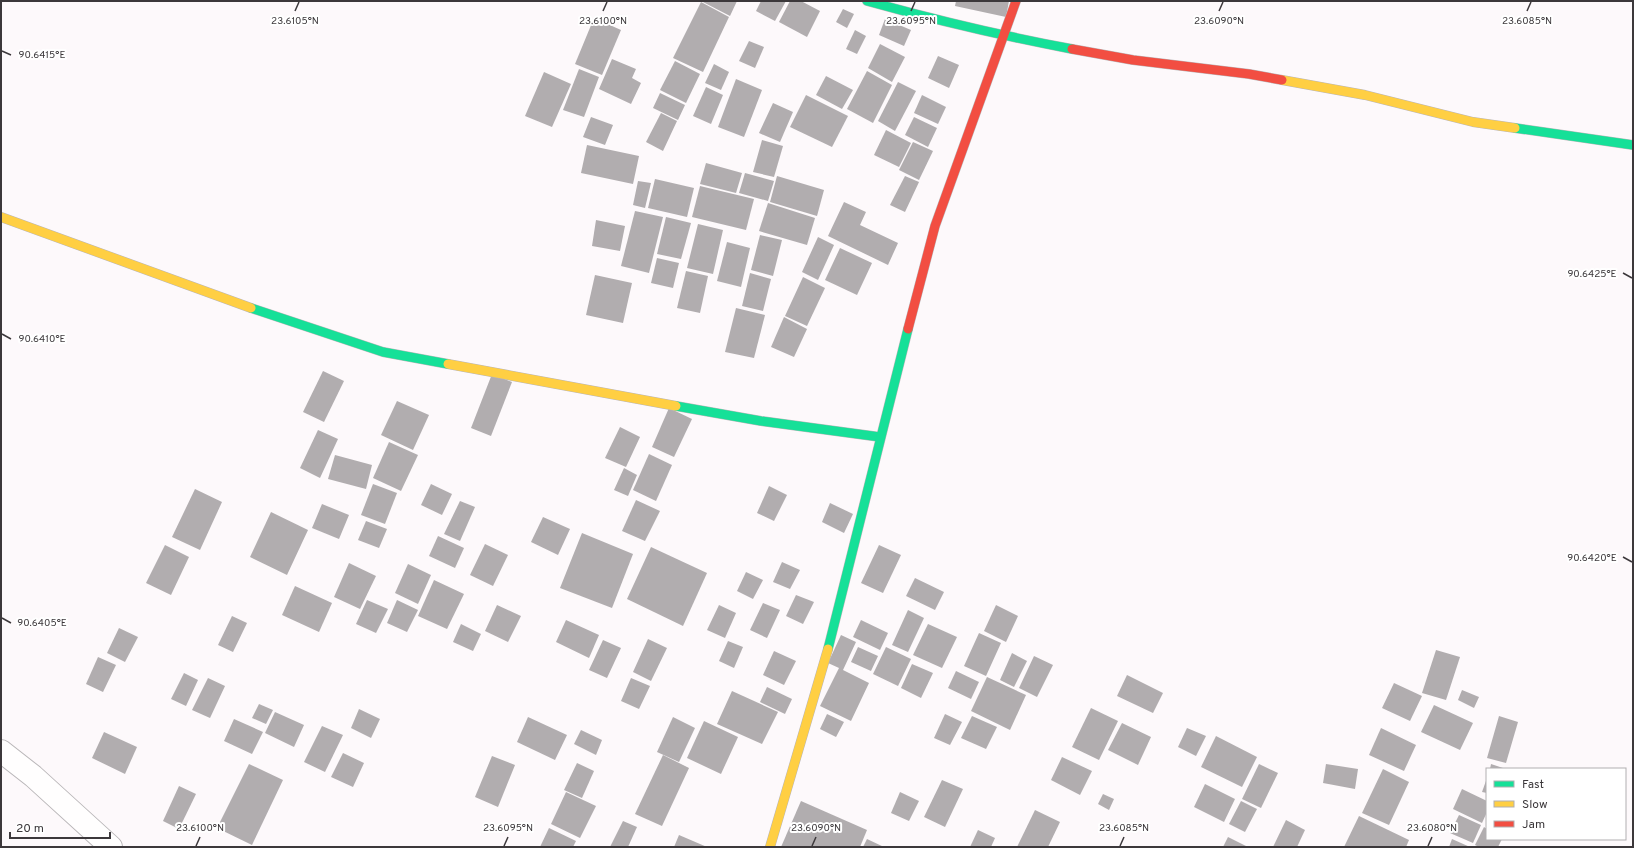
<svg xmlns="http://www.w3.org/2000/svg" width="1634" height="848" font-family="Overpass,sans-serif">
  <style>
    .building { fill: #b1adaf }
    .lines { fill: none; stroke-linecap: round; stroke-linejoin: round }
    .street-casing { stroke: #b9b6b8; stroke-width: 24 }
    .fast-casing { stroke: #b9b6b8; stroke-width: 10 }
    .slow-casing { stroke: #b9b6b8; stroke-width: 10 }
    .jam-casing { stroke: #b9b6b8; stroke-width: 10 }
    .street { stroke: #fffefe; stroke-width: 22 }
    .fast { stroke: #16e098; stroke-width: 9 }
    .slow { stroke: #ffcf43; stroke-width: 9 }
    .jam { stroke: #f24e42; stroke-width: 9 }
    .ticks { fill: none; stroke: #3c383b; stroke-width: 1.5 }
    .ticks-label { font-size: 10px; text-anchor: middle; fill: #3c383b; stroke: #fff; stroke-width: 4; stroke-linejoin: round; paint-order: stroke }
  </style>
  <rect width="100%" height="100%" fill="#fdf9fb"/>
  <g class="building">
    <path d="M701 1H737L730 16Z"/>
    <path d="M761 1H786L775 21 756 11Z"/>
    <path d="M790 1H801L820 11 807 37 779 22Z"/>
    <path d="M956 1H1009L1006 17 955 6Z"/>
    <path d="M701 2 729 17 703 72 673 58Z"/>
    <path d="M843 9 854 14 847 28 836 22Z"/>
    <path d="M594 18 621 30 602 75 575 64Z"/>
    <path d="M885 19 911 30 904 46 879 35Z"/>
    <path d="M855 30 866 36 857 54 846 49Z"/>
    <path d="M749 41 764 47 755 68 739 61Z"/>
    <path d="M880 44 905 57 892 82 868 68Z"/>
    <path d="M938 56 959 65 949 88 928 78Z"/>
    <path d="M612 59 636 69 632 78 641 83 631 104 599 89Z"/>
    <path d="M675 61 700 74 686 103 660 90Z"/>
    <path d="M714 64 729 72 721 90 705 83Z"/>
    <path d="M579 69 599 77 584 117 563 110Z"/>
    <path d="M867 71 892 85 873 123 847 109Z"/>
    <path d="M544 72 571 84 552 127 525 116Z"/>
    <path d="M826 76 853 90 842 109 816 95Z"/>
    <path d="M736 79 762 90 744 137 718 127Z"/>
    <path d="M898 82 916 91 895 131 878 121Z"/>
    <path d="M706 87 723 95 711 124 693 116Z"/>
    <path d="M660 93 685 105 678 120 653 108Z"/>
    <path d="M806 95 848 116 832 147 790 127Z"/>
    <path d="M922 95 946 107 938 124 914 113Z"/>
    <path d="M773 103 793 112 780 142 759 133Z"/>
    <path d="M661 113 677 121 663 151 646 142Z"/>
    <path d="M591 117 613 125 605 145 583 137Z"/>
    <path d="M914 117 937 128 928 147 905 135Z"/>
    <path d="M886 130 911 143 899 167 874 155Z"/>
    <path d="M762 140 783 146 774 177 753 172Z"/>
    <path d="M913 142 933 151 919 180 899 170Z"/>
    <path d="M587 145 639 156 633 184 581 173Z"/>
    <path d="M706 163 742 173 736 193 700 184Z"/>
    <path d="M745 173 774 181 768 201 739 193Z"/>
    <path d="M777 176 824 190 817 216 770 202Z"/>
    <path d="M905 176 919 182 905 212 890 205Z"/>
    <path d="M655 179 694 188 687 217 648 208Z"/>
    <path d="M638 181 651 183 645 208 633 205Z"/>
    <path d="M700 186 754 199 746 230 692 217Z"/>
    <path d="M844 202 866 212 860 225 898 243 888 265 828 236Z"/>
    <path d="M768 203 815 218 807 245 759 231Z"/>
    <path d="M635 211 663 217 649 273 621 266Z"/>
    <path d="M666 217 691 223 681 259 657 254Z"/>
    <path d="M596 220 625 226 620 251 592 246Z"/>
    <path d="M698 224 723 230 713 274 687 268Z"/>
    <path d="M760 235 782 240 773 276 751 270Z"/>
    <path d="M818 237 834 245 818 280 802 272Z"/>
    <path d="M727 242 750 248 741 287 717 281Z"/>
    <path d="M840 248 872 263 857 295 825 280Z"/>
    <path d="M657 258 679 263 673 288 651 283Z"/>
    <path d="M686 271 708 276 700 313 677 308Z"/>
    <path d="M750 273 771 279 763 311 742 306Z"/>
    <path d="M595 275 632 283 623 323 586 315Z"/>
    <path d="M803 277 825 288 807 326 785 316Z"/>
    <path d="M736 308 765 315 754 358 725 352Z"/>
    <path d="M784 317 807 329 794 357 771 347Z"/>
    <path d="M323 371 344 381 324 422 303 412Z"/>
    <path d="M492 374 512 382 491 436 471 428Z"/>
    <path d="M397 401 429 415 413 450 381 435Z"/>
    <path d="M669 408 692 419 674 457 652 447Z"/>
    <path d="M620 427 640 437 626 467 605 458Z"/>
    <path d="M318 430 338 439 320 478 300 468Z"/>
    <path d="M389 442 418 455 401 491 373 478Z"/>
    <path d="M649 454 672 465 656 501 633 490Z"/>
    <path d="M335 455 372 465 366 489 328 479Z"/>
    <path d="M624 468 637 475 628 496 614 490Z"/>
    <path d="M373 484 397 493 385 524 361 515Z"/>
    <path d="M431 484 452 494 442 515 421 505Z"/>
    <path d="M769 486 787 495 774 521 757 513Z"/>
    <path d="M195 489 222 502 200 550 172 537Z"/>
    <path d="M636 500 660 511 645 541 622 531Z"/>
    <path d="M460 501 475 507 460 541 444 534Z"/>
    <path d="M830 503 853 514 844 533 822 522Z"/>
    <path d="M322 504 349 515 339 539 312 528Z"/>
    <path d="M271 512 308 530 287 575 250 557Z"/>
    <path d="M543 517 570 529 558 555 531 542Z"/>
    <path d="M366 521 387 529 379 548 358 540Z"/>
    <path d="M582 533 633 554 612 608 560 588Z"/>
    <path d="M438 536 464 548 455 568 429 556Z"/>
    <path d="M485 544 508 555 493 586 470 575Z"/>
    <path d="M165 545 189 557 171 595 146 583Z"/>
    <path d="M879 545 901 555 883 593 861 583Z"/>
    <path d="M651 547 707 573 683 626 627 599Z"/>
    <path d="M782 562 800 570 790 589 773 582Z"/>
    <path d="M349 563 376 576 360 609 334 597Z"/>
    <path d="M408 564 431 575 418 604 395 593Z"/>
    <path d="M746 572 763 580 753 599 737 591Z"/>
    <path d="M915 578 944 592 935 610 906 596Z"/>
    <path d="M434 580 464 594 447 629 418 616Z"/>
    <path d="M295 586 332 603 319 632 282 615Z"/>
    <path d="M796 595 814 602 803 624 786 616Z"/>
    <path d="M367 600 388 609 376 633 356 624Z"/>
    <path d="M397 600 418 610 407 632 387 623Z"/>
    <path d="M763 603 780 610 767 638 750 630Z"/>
    <path d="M497 605 521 616 508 642 485 631Z"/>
    <path d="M719 605 736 613 725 638 707 630Z"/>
    <path d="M996 605 1018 616 1006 642 984 631Z"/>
    <path d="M908 610 924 618 908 652 892 645Z"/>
    <path d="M232 616 247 623 233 652 218 645Z"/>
    <path d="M566 620 599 635 589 658 556 642Z"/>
    <path d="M861 620 888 633 880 650 853 637Z"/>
    <path d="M461 624 481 634 473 651 453 642Z"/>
    <path d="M928 624 957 637 942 668 913 655Z"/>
    <path d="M119 628 138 637 125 662 107 653Z"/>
    <path d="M979 633 1001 643 986 676 964 666Z"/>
    <path d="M841 635 856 642 843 670 869 683 851 721 820 706 839 668 828 663Z"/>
    <path d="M648 639 667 648 651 681 633 672Z"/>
    <path d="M603 640 621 648 607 678 589 670Z"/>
    <path d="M728 641 743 647 734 668 719 661Z"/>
    <path d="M858 647 878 656 871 671 851 662Z"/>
    <path d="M886 647 911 659 898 686 873 674Z"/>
    <path d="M1436 650 1460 657 1446 700 1422 693Z"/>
    <path d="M774 651 796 661 784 685 763 675Z"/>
    <path d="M1012 653 1027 661 1014 687 1000 680Z"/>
    <path d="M1034 656 1053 665 1037 697 1019 688Z"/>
    <path d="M98 657 116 665 103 692 86 684Z"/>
    <path d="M912 664 933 673 921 698 901 688Z"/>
    <path d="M956 671 979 682 971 699 948 688Z"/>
    <path d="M184 673 198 680 186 706 171 699Z"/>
    <path d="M1127 675 1163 693 1153 713 1117 696Z"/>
    <path d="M987 677 1026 695 1010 730 971 711Z"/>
    <path d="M208 678 225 686 210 718 192 710Z"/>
    <path d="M631 678 650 686 639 709 621 701Z"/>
    <path d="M1394 683 1422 696 1410 721 1382 708Z"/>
    <path d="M767 687 792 699 785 714 760 702Z"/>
    <path d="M1462 690 1479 697 1474 708 1458 700Z"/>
    <path d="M732 691 778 712 762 744 717 724Z"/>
    <path d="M259 704 273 710 266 724 252 718Z"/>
    <path d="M1434 705 1473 723 1460 750 1421 732Z"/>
    <path d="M1091 708 1118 721 1099 760 1072 747Z"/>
    <path d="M359 709 380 719 371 738 351 728Z"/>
    <path d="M275 712 304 725 294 747 265 733Z"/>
    <path d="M827 714 844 722 836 737 820 729Z"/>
    <path d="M945 714 962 722 950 745 934 738Z"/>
    <path d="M972 716 997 727 986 749 961 738Z"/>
    <path d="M1499 716 1518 722 1506 763 1487 758Z"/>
    <path d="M528 717 567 735 555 760 517 742Z"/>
    <path d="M673 717 695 728 679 762 657 752Z"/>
    <path d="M234 719 263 732 252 754 224 741Z"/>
    <path d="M704 721 738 737 721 774 687 758Z"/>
    <path d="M1122 723 1151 737 1138 765 1108 750Z"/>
    <path d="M322 726 343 735 325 772 304 762Z"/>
    <path d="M1187 728 1206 736 1196 756 1178 747Z"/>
    <path d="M1381 728 1416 745 1404 771 1369 755Z"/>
    <path d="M581 730 602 740 596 755 574 744Z"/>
    <path d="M104 732 137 747 125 774 92 758Z"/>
    <path d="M1216 736 1257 757 1242 787 1201 767Z"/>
    <path d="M343 753 364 763 353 787 331 777Z"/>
    <path d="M663 755 689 768 662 826 635 814Z"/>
    <path d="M492 756 515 765 498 807 475 797Z"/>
    <path d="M1062 757 1092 771 1080 795 1051 780Z"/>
    <path d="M577 763 594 771 582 798 564 790Z"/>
    <path d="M249 764 283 780 252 845 217 828Z"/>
    <path d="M1259 764 1278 773 1261 808 1242 799Z"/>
    <path d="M1326 764 1358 769 1355 789 1323 783Z"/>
    <path d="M1491 764 1506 769H1490Z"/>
    <path d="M1383 769 1409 782 1389 825 1362 813Z"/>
    <path d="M1487 778V793L1482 792Z"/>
    <path d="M942 780 963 789 945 827 924 817Z"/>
    <path d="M1205 784 1235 799 1224 822 1194 807Z"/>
    <path d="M179 786 196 794 179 829 163 821Z"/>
    <path d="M1462 789 1487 801V812L1482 823 1453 809Z"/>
    <path d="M566 792 596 806 580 838 551 824Z"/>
    <path d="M900 792 919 801 909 821 891 813Z"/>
    <path d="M1103 794 1114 799 1109 810 1098 804Z"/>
    <path d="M801 801 867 830 860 847H781Z"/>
    <path d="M1241 801 1257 809 1245 832 1229 824Z"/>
    <path d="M1035 810 1060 822 1048 847H1017Z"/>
    <path d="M1459 815 1481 825 1473 843 1450 833Z"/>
    <path d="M1359 816 1409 840 1406 847H1344Z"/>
    <path d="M1286 820 1305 830 1297 847H1273Z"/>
    <path d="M623 821 637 827 628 847H610Z"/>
    <path d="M1484 827 1487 829V839H1502L1498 847H1479L1475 845Z"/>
    <path d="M549 828 576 841 573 847H540Z"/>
    <path d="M978 830 995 838 991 847H970Z"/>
    <path d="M679 835 707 847H674Z"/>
    <path d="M1228 837 1248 847H1223Z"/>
    <path d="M867 839 884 847H863Z"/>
    <path d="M1452 839 1470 847H1449Z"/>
  </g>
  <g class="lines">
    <defs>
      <path id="street" d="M1 751 33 776 111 847"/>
      <g id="fast">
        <path d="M867 1C935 20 1003 36 1072 49"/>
        <path d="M1515 128 1633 145"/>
        <path d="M251 308 383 352 448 364"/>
        <path d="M676 406 761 421 880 437"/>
        <path d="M828 649 908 329"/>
      </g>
      <g id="slow">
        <path d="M1282 80 1365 95 1473 122 1515 128"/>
        <path d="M1 217 251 308"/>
        <path d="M448 364 676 406"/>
        <path d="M770 847 828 649"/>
      </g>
      <g id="jam">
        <path d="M1072 49 1133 60 1249 74 1282 80"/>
        <path d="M908 329 935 226 1016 1"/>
      </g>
    </defs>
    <use href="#street" class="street-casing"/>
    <use href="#fast" class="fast-casing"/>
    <use href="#slow" class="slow-casing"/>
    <use href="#jam" class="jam-casing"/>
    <use href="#street" class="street"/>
    <use href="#fast" class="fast"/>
    <use href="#slow" class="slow"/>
    <use href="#jam" class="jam"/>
  </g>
  <path class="ticks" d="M295 11 299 2M603 11 607 2M911 11 915 2M1219 11 1223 2M1527 11 1531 2M2 51 11 55M1623 273 1632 278M2 334 11 339M1623 557 1632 562M2 618 11 623M196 846 200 837M504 846 508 837M812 846 816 837M1120 846 1124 837M1428 846 1432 837"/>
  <g class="ticks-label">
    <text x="295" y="24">23.6105°N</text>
    <text x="603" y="24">23.6100°N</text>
    <text x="911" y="24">23.6095°N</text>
    <text x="1219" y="24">23.6090°N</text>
    <text x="1527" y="24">23.6085°N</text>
    <text x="42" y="58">90.6415°E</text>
    <text x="1592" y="277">90.6425°E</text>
    <text x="42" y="342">90.6410°E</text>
    <text x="1592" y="561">90.6420°E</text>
    <text x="42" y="626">90.6405°E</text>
    <text x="200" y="831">23.6100°N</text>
    <text x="508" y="831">23.6095°N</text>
    <text x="816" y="831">23.6090°N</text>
    <text x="1124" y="831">23.6085°N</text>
    <text x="1432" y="831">23.6080°N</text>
  </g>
  <rect width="1634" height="848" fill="none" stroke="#3c383b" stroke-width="4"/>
  <rect x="1486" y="768" width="140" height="72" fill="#ffffff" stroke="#b1afb1"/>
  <rect x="1494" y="781" width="20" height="6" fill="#16e098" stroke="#b1afb1"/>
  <text x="1522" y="788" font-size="12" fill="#3c383b">Fast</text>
  <rect x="1494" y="801" width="20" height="6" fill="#ffcf43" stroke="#b1afb1"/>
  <text x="1522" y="808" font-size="12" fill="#3c383b">Slow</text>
  <rect x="1494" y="821" width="20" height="6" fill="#f24e42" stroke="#b1afb1"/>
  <text x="1522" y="828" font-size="12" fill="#3c383b">Jam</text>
  <path d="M10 832v6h100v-6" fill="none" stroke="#3c383b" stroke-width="2"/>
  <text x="16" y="832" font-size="12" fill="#3c383b" stroke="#ffffff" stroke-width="3" paint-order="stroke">20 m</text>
</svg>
